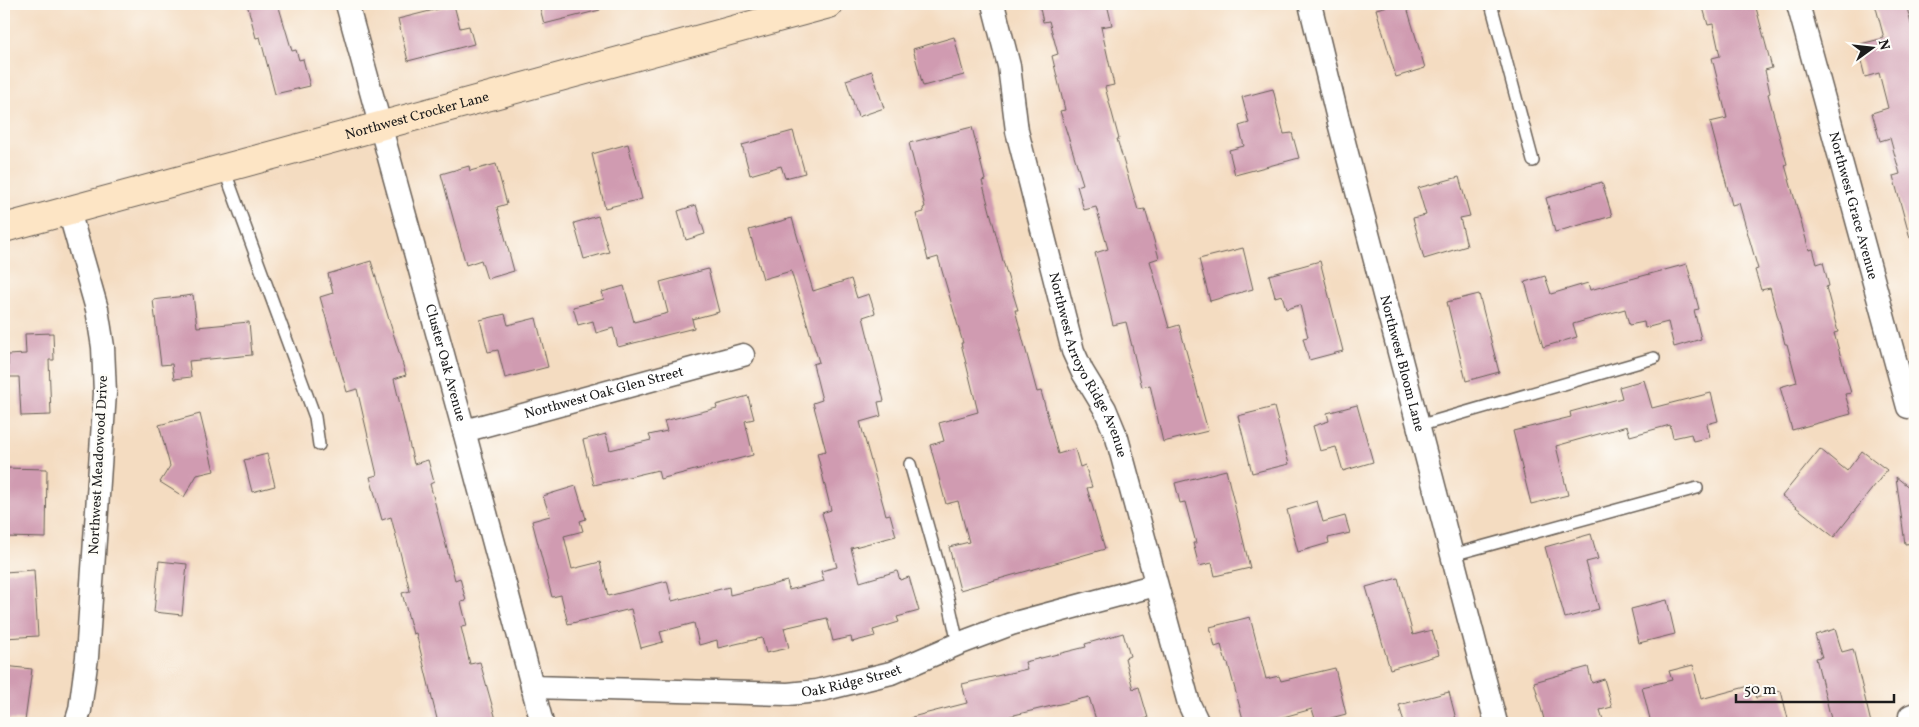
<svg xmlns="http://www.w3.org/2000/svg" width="1919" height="727" font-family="Vollkorn,serif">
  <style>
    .building { fill: #d09bb1 }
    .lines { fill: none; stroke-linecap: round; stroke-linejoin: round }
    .lane-casing { stroke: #685f56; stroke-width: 14 }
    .street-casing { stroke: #685f56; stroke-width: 25 }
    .secondary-casing { stroke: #685f56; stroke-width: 30 }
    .lane { stroke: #fff; stroke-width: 11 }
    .street { stroke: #fff; stroke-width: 22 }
    .secondary { stroke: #fde5c5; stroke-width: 28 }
    .labels { text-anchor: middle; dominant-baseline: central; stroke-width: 5; stroke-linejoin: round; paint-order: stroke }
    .street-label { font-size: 14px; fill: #1c1c1c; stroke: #fdfcf7 }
  </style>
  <rect width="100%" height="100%" fill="#fdfcf7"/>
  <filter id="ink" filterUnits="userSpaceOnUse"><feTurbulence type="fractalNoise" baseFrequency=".02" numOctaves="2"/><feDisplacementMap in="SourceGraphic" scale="10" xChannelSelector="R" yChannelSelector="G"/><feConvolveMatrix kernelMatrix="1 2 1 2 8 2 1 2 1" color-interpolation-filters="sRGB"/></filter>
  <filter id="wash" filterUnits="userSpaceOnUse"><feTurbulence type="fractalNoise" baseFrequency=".0096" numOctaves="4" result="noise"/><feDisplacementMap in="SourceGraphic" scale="20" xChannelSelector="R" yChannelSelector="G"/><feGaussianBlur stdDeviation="1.12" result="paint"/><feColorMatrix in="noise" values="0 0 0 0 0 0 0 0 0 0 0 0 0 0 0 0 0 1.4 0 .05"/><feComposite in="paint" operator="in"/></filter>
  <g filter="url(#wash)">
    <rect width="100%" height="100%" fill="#f4dcc1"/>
    <g id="blocks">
      <g class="building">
        <path d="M247 4H278L292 51 296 50 299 60 303 59 310 86 275 94 260 37 256 38Z"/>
        <path d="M539 4H599L600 10 544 24Z"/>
        <path d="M1039 4H1107L1112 25 1101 27 1114 85 1105 87 1119 139H1117L1138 210 1145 209 1159 258 1150 261 1169 328 1179 325 1208 431 1163 442 1150 385 1142 387 1126 322 1113 325 1095 253 1108 249 1096 207 1084 210 1077 186 1083 184 1060 111 1065 110 1052 56 1058 54 1049 21 1043 22Z"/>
        <path d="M1396 4H1406L1425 68 1396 77 1376 9Z"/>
        <path d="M1702 4H1755L1772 68 1765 70 1770 93 1768 94 1787 164 1785 165 1809 250 1813 249 1817 264 1823 262 1829 286 1826 287 1838 332 1834 333 1851 393 1845 394 1851 414 1792 430 1780 387 1797 382 1787 344H1785L1770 288 1761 290 1755 270 1758 269 1739 203 1732 205 1710 122 1727 118 1712 58 1720 56 1713 24 1708 25Z"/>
        <path d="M1875 4H1906L1915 39V238H1910L1893 176 1900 174 1890 138 1880 141 1872 113 1888 108 1879 73 1865 77 1857 45 1884 38Z"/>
        <path d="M454 5 460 28 469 26 474 44 408 61 398 19Z"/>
        <path d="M954 37 964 75 923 86 913 49Z"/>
        <path d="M872 71 884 108 858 117 846 80Z"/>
        <path d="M1273 89 1284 134 1292 133 1299 158 1235 175 1229 150 1244 146 1239 126 1249 123 1242 97Z"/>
        <path d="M972 127 985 180 982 181 1003 261 1018 310H1015L1037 392 1041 391 1058 454 1075 449 1080 467 1085 465 1092 487 1087 488 1105 549 960 590 949 547 969 542 958 501 946 504 930 445 944 441 939 423 978 412 961 343H963L938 257 928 260 916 214 924 212 923 208 925 207 909 143Z"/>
        <path d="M793 131 805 173 785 178 781 166 750 175 742 145Z"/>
        <path d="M628 144 642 199 605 208 592 154Z"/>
        <path d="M496 164 507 204 497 207 514 271 487 279 481 260 466 265 441 174 469 166 470 171Z"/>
        <path d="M1459 177 1470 216 1460 218 1467 246 1424 259 1413 218 1426 215 1418 188Z"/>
        <path d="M1602 182 1612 216 1555 232 1546 198Z"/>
        <path d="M696 205 705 234 686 240 678 211Z"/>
        <path d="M598 216 609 252 584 259 574 223Z"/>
        <path d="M792 218 813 291 851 279 857 298 869 294 875 313 863 317 884 401 878 402 881 416 860 422 886 515 890 514 896 536 851 548 860 582 897 571 900 580 909 577 919 611 897 617 899 622 873 630 875 636 852 642 851 637 833 641 827 618 784 628 789 648 766 653 762 638 718 648 717 640 699 645 694 623 660 632 663 642 641 648 631 609 568 624 561 595 552 597 532 521 550 516 543 496 576 486 586 519 580 521 583 531 564 536 572 569 600 562 608 596 667 581 672 601 729 587 730 595 787 581 789 590 824 581 821 571 837 567 822 513 831 510 817 453 826 451 813 403 822 400 813 364 819 362 791 271 763 279 749 230Z"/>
        <path d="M1243 248 1253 289 1210 301 1199 259Z"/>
        <path d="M371 261 406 375 394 379 414 464 428 460 434 482 430 484 455 580 460 578 466 601 461 602 467 626 461 627 470 664 480 662 497 723H438L416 633 413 634 402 593 410 591 391 517 382 520 370 477 377 475 357 389 347 392 320 297 333 293 328 274Z"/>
        <path d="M1320 261 1343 351 1309 360 1303 338 1308 337 1300 305 1286 309 1282 295 1275 297 1269 275Z"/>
        <path d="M1687 264 1699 309 1694 310 1701 339 1674 347 1668 322 1645 328 1644 322 1629 325 1625 309 1573 324 1577 337 1543 347 1525 282 1545 276 1551 294 1588 283 1590 290Z"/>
        <path d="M708 269 719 312 692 319 694 328 618 347 613 328 596 333 593 321 578 325 573 307 604 299 602 292 624 286 634 322 668 313 660 282Z"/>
        <path d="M1479 294 1499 372 1466 381 1447 302Z"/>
        <path d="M193 295 197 327 249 322 252 355 189 361 191 377 174 379 172 364 161 365 153 300Z"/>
        <path d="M505 314 508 325 536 318 548 367 505 378 498 350 488 352 480 320Z"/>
        <path d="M53 333 54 360H49L51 415 21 416 19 377H8V355L26 354 25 334Z"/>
        <path d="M1644 380 1652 408 1711 393 1718 421 1707 424 1710 437 1693 441 1691 434 1673 438 1670 425 1630 436 1627 426 1556 446 1568 495 1531 504 1513 431 1571 417 1570 412 1622 398 1619 387Z"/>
        <path d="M748 396 754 419 745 421 753 455 660 479 658 470 594 485 583 440 606 434 610 450 651 440 649 435 667 431 664 421 717 408 716 405Z"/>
        <path d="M1357 405 1373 462 1343 471 1336 447 1320 451 1313 426 1329 421 1327 413Z"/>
        <path d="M1274 407 1289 464 1252 473 1238 416Z"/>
        <path d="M200 414 214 471 197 475 184 497 160 482 170 466 159 425Z"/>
        <path d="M1820 449 1847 471 1862 451 1887 470 1834 537 1782 496Z"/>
        <path d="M267 454 275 486 252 492 244 460Z"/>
        <path d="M4 468 47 469 46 538 4 537Z"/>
        <path d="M1226 470 1250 568 1215 576 1212 563 1199 566 1193 543H1196L1185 502 1180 503 1175 483Z"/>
        <path d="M1896 477 1915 492V543L1905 544Z"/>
        <path d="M1317 501 1323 522 1345 516 1350 533 1328 538 1329 543 1298 552 1287 510Z"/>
        <path d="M1591 534 1598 559 1586 562 1599 609 1565 618 1545 547Z"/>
        <path d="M159 561 187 564 182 615 154 612Z"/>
        <path d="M34 570 38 636 4 638V572Z"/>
        <path d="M1398 578 1413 635 1432 630 1439 655 1390 669 1366 587Z"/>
        <path d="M1667 600 1675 634 1639 643 1631 609Z"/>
        <path d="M1250 617 1266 679 1279 676 1281 681 1335 668 1346 714 1316 722 1312 709 1262 723H1244L1228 663H1226L1221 645 1215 647 1210 627Z"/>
        <path d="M1835 629 1842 652 1853 649 1871 723H1832L1816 658 1822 657 1815 635Z"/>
        <path d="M1123 633 1130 656 1125 658 1133 689 1139 687 1148 718 1130 723H1097L1089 697 1010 716 1011 723H912V717L967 703 962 684 1027 669 1025 662 1086 647 1085 644Z"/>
        <path d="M1693 665 1701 699 1753 685 1756 698 1781 691 1789 723H1680L1679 720 1664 723H1651L1642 687 1672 680 1669 671Z"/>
        <path d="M4 666 32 669 25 721 4 719Z"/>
        <path d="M1588 667 1592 683 1604 679 1612 707 1600 710 1604 723H1545L1534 682Z"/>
        <path d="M1449 692 1457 723H1404L1399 705Z"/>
      </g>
    </g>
  </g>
  <g filter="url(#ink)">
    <use href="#blocks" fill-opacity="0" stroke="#685f56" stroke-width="1"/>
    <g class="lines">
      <defs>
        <g id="lane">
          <path d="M1491 4 1533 161"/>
          <path d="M224 169 315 417 319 445"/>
          <path d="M1418 426 1654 358"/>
          <path d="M910 464 948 598 958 644"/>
          <path d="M1452 555 1697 488"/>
        </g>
        <g id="street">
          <path id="s1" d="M347 4 464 431 542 723"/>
          <path id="s2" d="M993 4 1009 66 1017 131 1073 351 1082 371 1105 409 1117 438 1189 704 1198 723"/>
          <path id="s3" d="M1310 4 1338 119 1496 723"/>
          <path id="s4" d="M1798 4 1908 407 1915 405"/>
          <path d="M69 211 97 309 103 347 105 393 87 657 80 710 76 723"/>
          <path id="s5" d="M464 431 743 355"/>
          <path id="s6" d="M532 687 788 694 817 691 891 673 958 644 1011 624 1156 585"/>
          <path d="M1910 716 1915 714"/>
        </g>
        <g id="secondary">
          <path id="s7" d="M4 228 829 4"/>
        </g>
      </defs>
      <use href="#lane" class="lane-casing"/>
      <use href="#street" class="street-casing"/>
      <use href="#secondary" class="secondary-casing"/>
      <use href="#lane" class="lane"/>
      <use href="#street" class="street"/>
      <use href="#secondary" class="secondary"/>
    </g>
  </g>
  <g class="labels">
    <g class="street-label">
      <text stroke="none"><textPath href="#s7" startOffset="428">Northwest Crocker Lane</textPath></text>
      <text stroke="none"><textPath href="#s4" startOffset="209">Northwest Grace Avenue</textPath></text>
      <text stroke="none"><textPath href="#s1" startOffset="372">Cluster Oak Avenue</textPath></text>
      <text stroke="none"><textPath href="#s3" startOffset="371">Northwest Bloom Lane</textPath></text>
      <text stroke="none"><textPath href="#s2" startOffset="375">Northwest Arroyo Ridge Avenue</textPath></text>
      <text stroke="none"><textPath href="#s5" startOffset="145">Northwest Oak Glen Street</textPath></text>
      <text transform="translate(99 465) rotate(-87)">Northwest Meadowood Drive</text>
      <text stroke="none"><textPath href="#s6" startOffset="321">Oak Ridge Street</textPath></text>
    </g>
  </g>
  <rect width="1919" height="727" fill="none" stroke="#fdfcf7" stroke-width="20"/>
  <g transform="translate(1872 48) rotate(75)" stroke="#fdfcf7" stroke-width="4" paint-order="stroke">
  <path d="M0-4L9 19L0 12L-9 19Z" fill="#1c1c1c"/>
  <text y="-8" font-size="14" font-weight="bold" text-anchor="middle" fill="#1c1c1c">N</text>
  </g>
  <path d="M1736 694v8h158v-8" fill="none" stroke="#1c1c1c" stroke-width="2.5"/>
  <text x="1744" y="694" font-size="15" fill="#1c1c1c" stroke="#fdfcf7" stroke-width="4" paint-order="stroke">50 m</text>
</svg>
